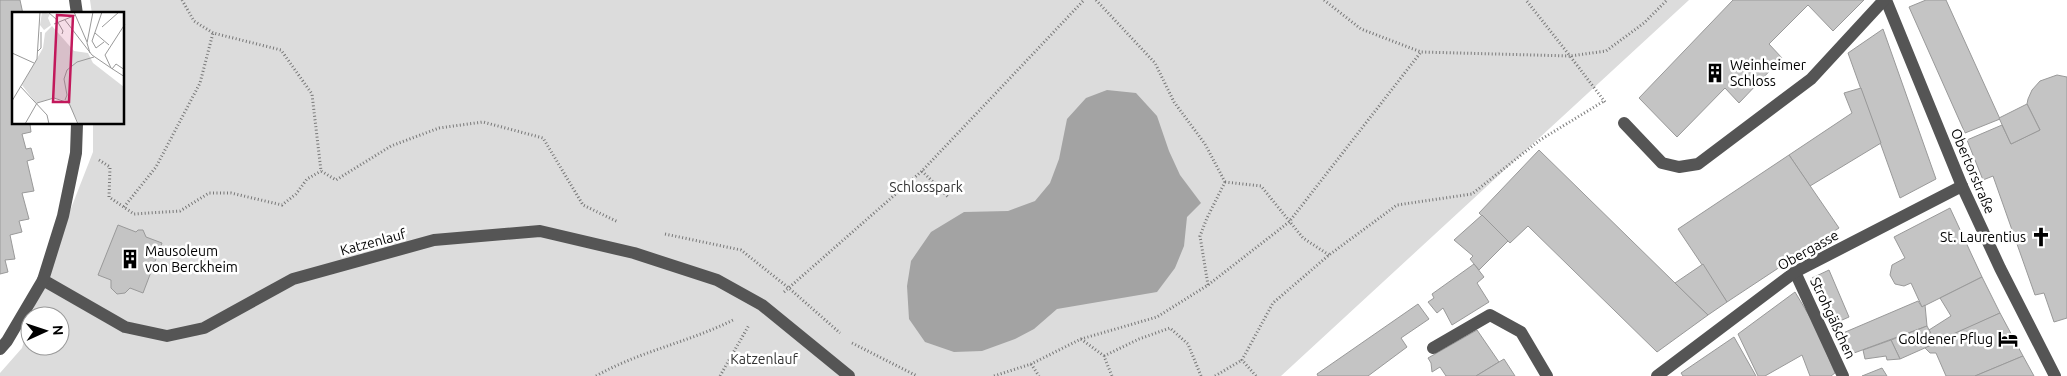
<svg xmlns="http://www.w3.org/2000/svg" width="2067" height="376" font-family="Ubuntu,sans-serif">
  <style>
    .green { fill: #dcdcdc }
    .water { fill: #a3a3a3 }
    .building { fill: #c4c4c4; stroke: #999 }
    .lines { fill: none; stroke-linecap: round; stroke-linejoin: round }
    .path { stroke: #777; stroke-width: 3; stroke-dasharray: 1 2.5; stroke-linecap: butt }
    .minor { stroke: #555; stroke-width: 12 }
    .labels { text-anchor: middle; dominant-baseline: central; stroke-width: 5; stroke-linejoin: round; paint-order: stroke }
    .poi-label { font-size: 14px; fill: #000; stroke: #fff; text-anchor: start }
    .street-label { font-size: 14px; fill: #000; stroke: #fff }
    .park-label { font-size: 14px; fill: #333; stroke: #fff }
    .inset-road { fill: none; stroke: #999; stroke-width: 1 }
    .view { fill: #c2185b; fill-opacity: 0.15; stroke: #c2185b; stroke-width: 2.5 }
    .inset-edge { fill: none; stroke: #000; stroke-width: 2.5 }
  </style>
  <rect width="100%" height="100%" fill="#fff"/>
  <path class="green" d="M90 0H1689L1281 376H0V373L22 348 30 321V346H60V316H31L43 280 93 152V124H124V14H92Z"/>
  <path class="water" d="M1107 90 1136 93 1157 116 1169 151 1180 175 1201 203 1187 217 1184 246 1175 268 1157 292 1057 309 1034 329 1015 339 982 351 954 352 925 342 909 319 907 286 911 261 931 232 964 212 1008 211 1035 201 1050 183 1059 159 1067 119 1086 98Z"/>
  <g class="building">
    <path d="M0 0H20L23 14H14V124H30L31 132 22 134 26 149 31 148 34 159 27 161 34 191 22 193 29 219 19 221 22 232 10 235 15 259 5 260 8 272 0 274Z"/>
    <path d="M1733 0H1864L1833 31 1808 5 1769 44 1782 58 1739 103 1725 88 1677 137 1639 98Z"/>
    <path d="M1926 0H1946L2000 119 1965 133 1909 7Z"/>
    <path d="M1883 29 1936 179 1900 198 1848 53Z"/>
    <path d="M2057 75 2067 77V318L2054 322 2044 293 2035 295 1993 176 1983 180 1967 140 2002 125 2011 144 2040 130 2027 104 2028 99 2032 90 2040 81Z"/>
    <path d="M1861 88 1881 143 1810 186 1789 155 1852 113 1844 93Z"/>
    <path d="M2027 104 2040 130 2011 144 1999 118Z"/>
    <path d="M1539 150 1675 283 1708 315 1657 352 1528 226 1510 243 1479 213Z"/>
    <path d="M1789 155 1839 228 1727 302 1678 229Z"/>
    <path d="M1950 208 1982 277 1922 307 1911 283 1904 286 1895 284 1890 275 1892 265 1905 258 1894 237Z"/>
    <path d="M1482 215 1508 241 1479 270 1470 259 1473 256 1454 240Z"/>
    <path d="M118 225 136 232 138 230H143L146 237 162 243 143 293 130 288 125 293 117 294 111 288V280L98 275Z"/>
    <path d="M1474 264 1484 277 1477 283 1489 302 1452 325 1443 308 1437 313 1428 302 1434 298 1432 294Z"/>
    <path d="M1703 264 1727 302 1708 315 1675 283Z"/>
    <path d="M1829 270 1849 317 1833 324 1812 278Z"/>
    <path d="M1982 277 2000 313 1936 343 1929 330 1951 316 1940 298Z"/>
    <path d="M1795 292 1816 327 1835 373 1831 376H1810L1802 355 1765 376H1758L1738 334Z"/>
    <path d="M1918 301 1922 307 1925 305 1927 326 1846 356 1836 336Z"/>
    <path d="M1418 304 1429 319 1401 338 1407 347 1368 376H1318L1317 374Z"/>
    <path d="M2000 313 2023 356 1975 376H1946L1936 353H1930L1924 347Z"/>
    <path d="M1927 326 1936 343 1900 359 1891 340Z"/>
    <path d="M1477 330 1499 362 1476 376H1446L1440 367 1432 372 1431 363 1428 358Z"/>
    <path d="M1734 337 1756 376H1683L1681 373Z"/>
    <path d="M1891 340 1900 359 1887 360 1886 356 1865 359 1863 350Z"/>
    <path d="M2023 356 2034 376H1975Z"/>
    <path d="M1504 359 1515 376H1476L1499 362Z"/>
    <path d="M1882 368 1887 376H1862Z"/>
  </g>
  <g class="lines">
    <g class="path">
      <path d="M182 0 194 21 213 33 281 50 312 94 321 171 336 180 391 146 439 128 483 122 543 138 583 205 618 222"/>
      <path d="M1096 0 1155 63 1174 102 1205 144 1225 182"/>
      <path d="M1324 0 1361 29 1421 52 1570 56 1526 0"/>
      <path d="M1605 102 1570 56 1606 51 1644 23 1667 0"/>
      <path d="M99 160 110 167 109 197 134 214 180 211 209 193H231L282 205 296 194 307 179 321 171"/>
      <path d="M922 171 948 197"/>
      <path d="M1225 182 1261 186 1303 238 1329 255"/>
      <path d="M124 207 156 167 200 83 213 33"/>
      <path d="M665 234 741 250 790 289 840 333"/>
      <path d="M1208 285 1200 236 1207 218 1225 182"/>
      <path d="M784 292 922 171 1084 0"/>
      <path d="M1081 339 1104 356 1112 376"/>
      <path d="M852 343 917 376"/>
      <path d="M1104 356 1139 339 1170 328 1188 344 1201 376"/>
      <path d="M1031 364 1039 376"/>
      <path d="M596 376C640 351 690 342 735 319"/>
      <path d="M720 376 749 325"/>
      <path d="M994 376 1031 364 1081 339 1157 317 1208 285 1289 222 1421 52"/>
      <path d="M1215 376 1242 360"/>
      <path d="M1256 376 1242 360 1273 303 1329 255 1397 205 1472 194 1540 140 1604 101"/>
    </g>
    <g class="minor">
      <path d="M75 0 77 14"/>
      <path d="M1886 0 1962 186 2000 268 2055 376"/>
      <path d="M1624 123 1662 163 1679 167 1698 164 1811 79 1884 0"/>
      <path d="M1795 272 1843 376"/>
      <path d="M43 280 125 327 167 336 204 328 293 279 434 240 540 231 634 253 717 280 762 305 849 376"/>
      <path d="M1433 348 1490 315 1521 332 1547 376"/>
      <path d="M0 349 7 341 43 280 63 216 76 153 77 124"/>
      <path d="M1657 376 1795 272 1962 186"/>
    </g>
  </g>
  <defs>
    <symbol id="building-bare" viewBox="-9 -9 18 18"><path d="M-4-6H4V6H1V3H-1V6H-4ZM-2.5-4.3h1.7v1.8h-1.7ZM.8-4.3h1.7v1.8H.8ZM-2.5-1h1.7V.8h-1.7ZM.8-1h1.7V.8H.8Z" fill="#000" stroke="#fff" stroke-width="2.5" paint-order="stroke"/></symbol>
    <symbol id="church-bare" viewBox="-9 -9 18 18"><path d="M-1.2-6h2.4v3.5h3.3v2.4h-3.3V6h-2.4V-.1h-3.3v-2.4h3.3Z" fill="#000" stroke="#fff" stroke-width="2.5" paint-order="stroke"/></symbol>
    <symbol id="hotel-bare" viewBox="-9 -9 18 18"><path d="M-6-4.5h1.5V1H6V5H4.5V3h-9V5H-6ZM-4 0a1.8 1.8 0 1 1 3.6 0ZM.5 0V-2.5h3Q6-2.5 6 0Z" fill="#000" stroke="#fff" stroke-width="2.5" paint-order="stroke"/></symbol>
  </defs>
  <g fill-rule="evenodd">
    <use href="#building-bare" x="1701" y="59" width="28" height="28"/>
    <use href="#church-bare" x="2027" y="223" width="28" height="28"/>
    <use href="#building-bare" x="116" y="245" width="28" height="28"/>
    <use href="#hotel-bare" x="1994" y="325" width="28" height="28"/>
  </g>
  <g class="labels">
    <g class="poi-label">
      <text x="1730" y="65">Weinheimer<tspan x="1730" dy="16">Schloss</tspan></text>
      <text x="2026" y="237" text-anchor="end">St. Laurentius</text>
      <text x="145" y="251">Mausoleum<tspan x="145" dy="16">von Berckheim</tspan></text>
      <text x="1993" y="339" text-anchor="end">Goldener Pflug</text>
    </g>
    <g class="street-label">
      <text transform="translate(1973 171) rotate(67)">Obertorstraße</text>
      <text transform="translate(373 242) rotate(-15)">Katzenlauf</text>
      <text transform="translate(1808 250) rotate(-29)">Obergasse</text>
      <text transform="translate(1833 318) rotate(65)">Strohgäßchen</text>
    </g>
    <g class="park-label">
      <text x="926" y="187">Schlosspark</text>
      <text x="764" y="359">Katzenlauf</text>
    </g>
  </g>
  <g transform="translate(12 12)">
    <rect width="112" height="112" fill="#fff"/>
    <path d="M30 0 38 2 36 6 39 13 32 18 28 13ZM40 14 62 39 76 41 81 51 112 75V112H67L55 89 42 86 24 91 10 73 31 36 33 21Z" fill="#dcdcdc"/>
    <path class="inset-road" d="M36 0 44 7 51 19 50 22M62 0 75 30M90 0 80 29 84 36 92 30M53 8 80 43 99 56M42 12 64 3M113 12 93 43 99 56 113 65M90 15 107 0M83 21 97 33M26 39 29 36V20M0 41 22 51M78 41 75 31 81 0M100 57 104 52 113 58M8 74 35 103 37 112M53 88 55 83 52 67 55 58 65 50 82 45M0 89 25 47 28 0M13 112 25 91 42 86 57 91 66 112"/>
    <path class="view" d="M45 3 61 4 57 90H41Z"/>
    <rect width="112" height="112" class="inset-edge"/>
  </g>
  <g transform="translate(45 331) rotate(87)"><circle r="24" fill="#ffffff" stroke="#999999"/>
  <path d="M0-4L9 19L0 12L-9 19Z" fill="#000000"/>
  <text y="-8" font-size="14" font-weight="bold" text-anchor="middle" fill="#000000">N</text>
  </g>
</svg>
